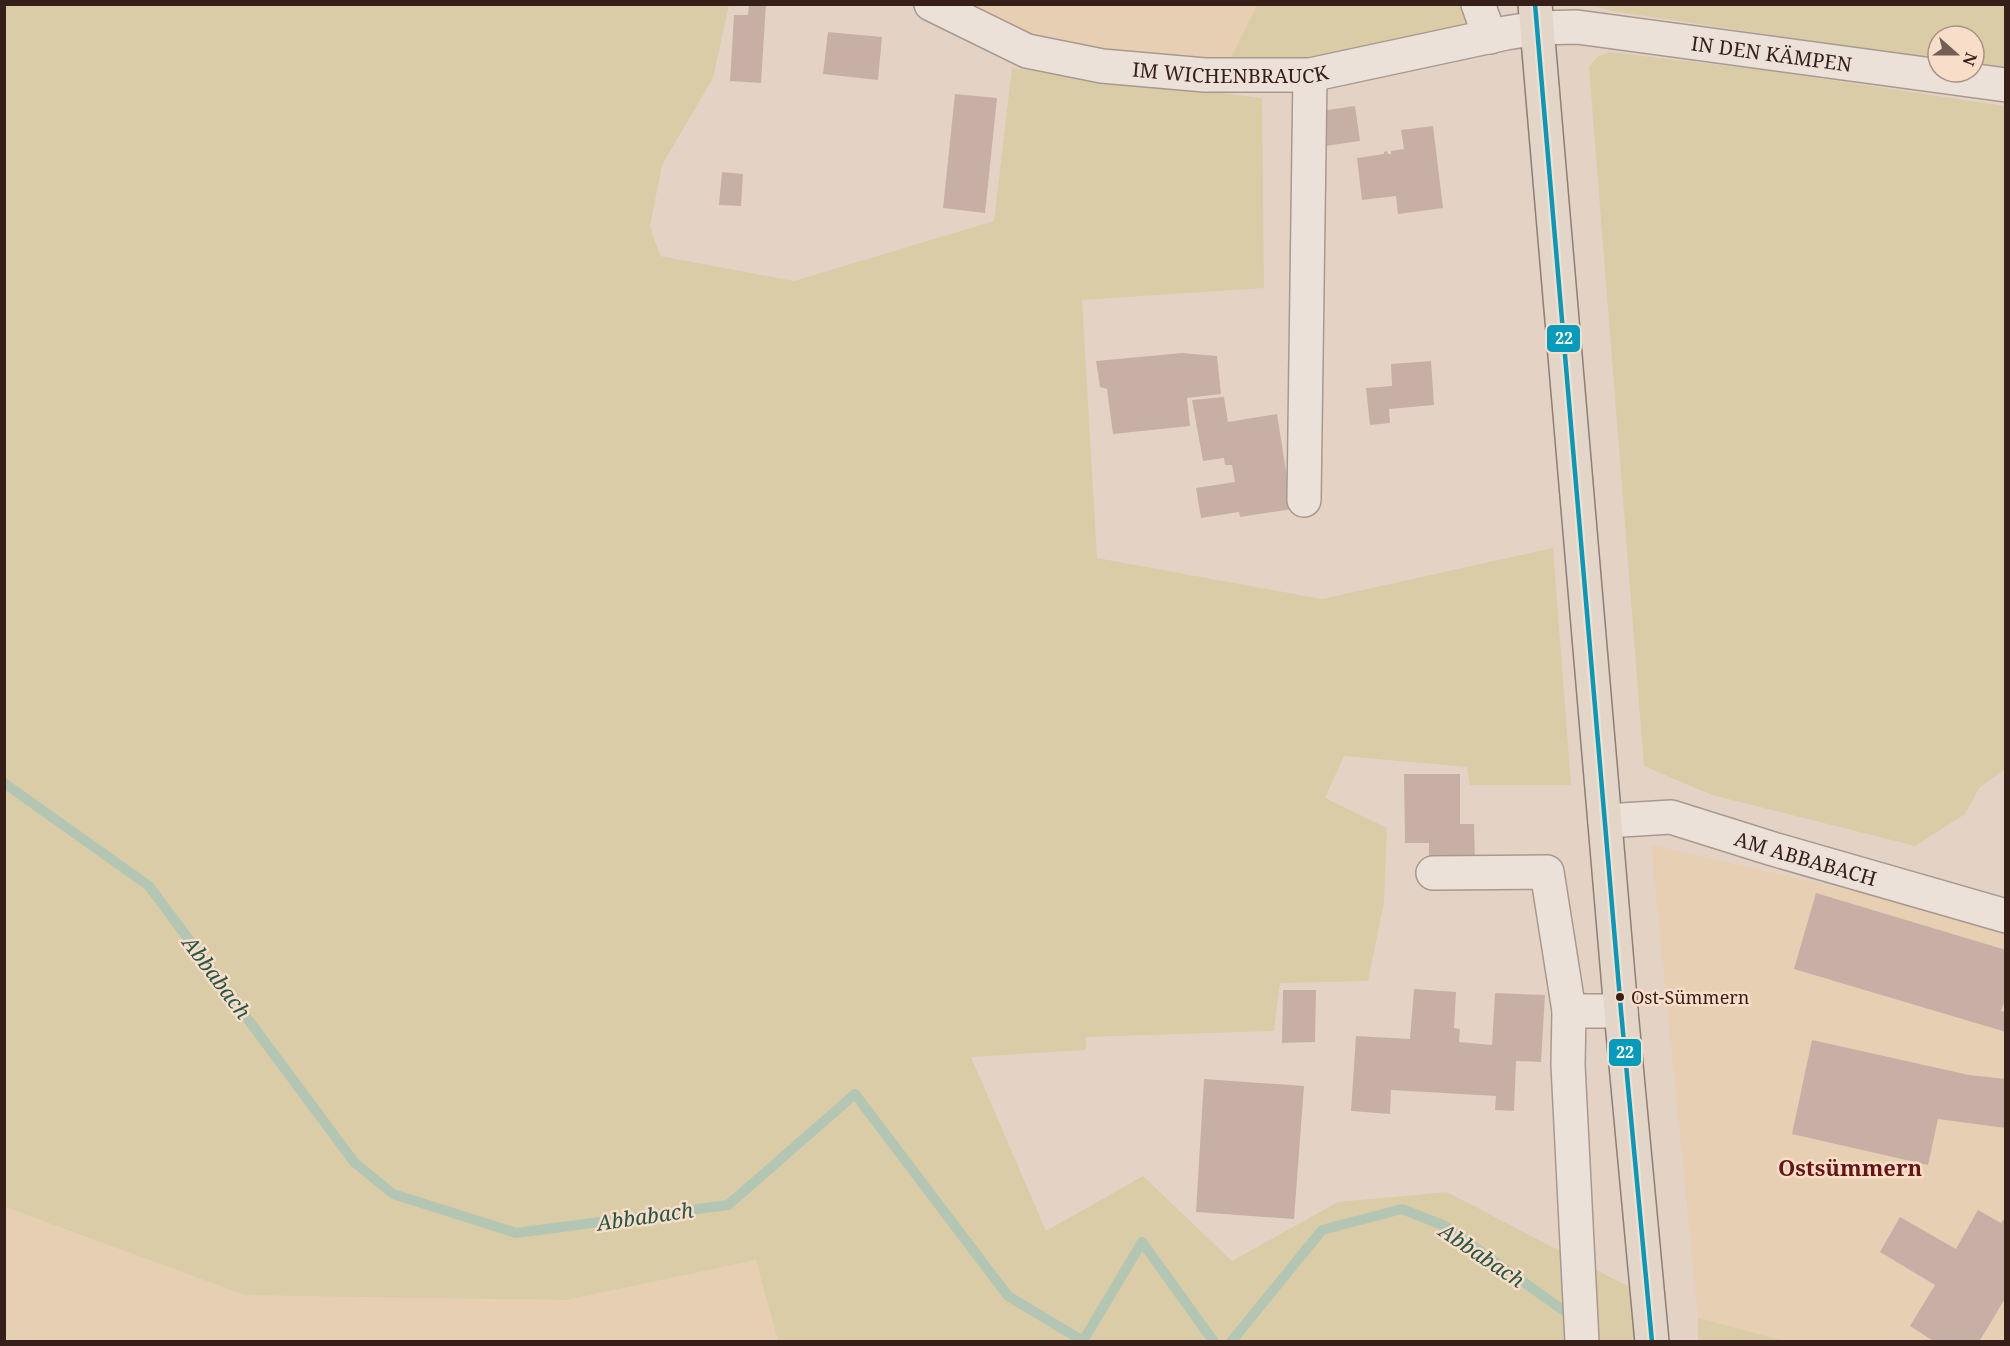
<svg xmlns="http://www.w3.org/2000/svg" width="2010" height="1346" font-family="'Noto Serif',serif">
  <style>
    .farmland { fill: #e6cfb3 }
    .green { fill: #d9cca6 }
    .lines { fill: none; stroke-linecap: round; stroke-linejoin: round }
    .stream { stroke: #b3c6b4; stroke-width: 10 }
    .building { fill: #c8afa6 }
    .minor-casing { stroke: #a89990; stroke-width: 36 }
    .major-casing { stroke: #8d7e76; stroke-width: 36 }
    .minor { stroke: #ebe1d8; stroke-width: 33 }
    .major { stroke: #e3d5c8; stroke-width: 33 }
    .bus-1-casing { stroke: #f8dec8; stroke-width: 9 }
    .bus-1 { stroke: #059bbc; stroke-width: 4.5 }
    .bus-dot { fill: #361f19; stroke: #f8dec8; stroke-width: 2 }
    .labels { text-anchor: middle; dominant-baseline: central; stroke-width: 5; stroke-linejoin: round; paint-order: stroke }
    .bus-label { font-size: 18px; fill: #361f19; stroke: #f8dec8; text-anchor: start }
    .street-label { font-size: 20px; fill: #361f19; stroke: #f8dec8 }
    .water-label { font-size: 21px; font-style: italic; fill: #265748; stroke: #f8dec8 }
    .quarter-label { font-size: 22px; font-weight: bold; fill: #661418; stroke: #f8dec8 }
    .line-badge { stroke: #f8dec8; stroke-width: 2 }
    .badge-label { font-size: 16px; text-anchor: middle; font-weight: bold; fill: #fff }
  </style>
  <rect width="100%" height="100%" fill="#e4d3c5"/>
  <g class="farmland">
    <path d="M954 5H1257L1227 65 1030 46Z"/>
    <path d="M1651 845 2005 925V1341H1786L1698 1318Z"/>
    <path d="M4 1207 245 1295 566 1300 757 1260 778 1341H5Z"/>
  </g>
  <g class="green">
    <path d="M4 5H729L713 78 662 165 650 226 660 256 794 281 994 221 1012 68 1262 98 1264 288 1082 300 1097 558 1322 599 1553 548 1571 785H1470L1467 767 1344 756 1325 798 1387 828 1384 902 1368 981 1280 983 1274 1031 1086 1037V1050L971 1057 1046 1231 1143 1176 1232 1261 1338 1202 1447 1192 1635 1290 1640 1341H778L756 1260 566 1300 245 1295 5 1207Z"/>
    <path d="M1257 5H1467L1477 29 1307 66 1227 65Z"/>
    <path d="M1592 5H2005V68L1974 64V36H1938V60L1612 11Z"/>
    <path d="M1609 52 1762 70 2005 106V769L1979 788 1965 814 1915 846 1712 795 1644 766 1589 67 1597 57Z"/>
    <path d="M1698 1318 1786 1341H1698Z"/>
  </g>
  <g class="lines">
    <g class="stream">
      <path d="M4 783 149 886 354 1162 393 1194 516 1233 728 1205 855 1094 1008 1296 1083 1341 1142 1242 1214 1342"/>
      <path d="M1231 1342 1322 1230 1402 1209 1445 1226 1567 1313"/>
    </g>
  </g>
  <g class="building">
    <path d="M749 4H766L761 83 730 81 734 15H748Z"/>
    <path d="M828 32 882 37 878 80 823 74Z"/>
    <path d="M955 94 997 98 985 213 943 208Z"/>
    <path d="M1355 106 1360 141 1325 146 1321 111Z"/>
    <path d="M1433 126 1443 208 1398 214 1396 196 1362 200 1357 158 1384 154V152L1387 151 1388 154H1391V151L1404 149 1401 130Z"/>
    <path d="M722 172 743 174 741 206 719 205Z"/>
    <path d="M1182 353 1217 356 1221 394 1187 398 1190 426 1113 434 1107 389 1100 387 1096 361Z"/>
    <path d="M1431 361 1434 405 1389 409 1390 423 1370 425 1366 388 1392 386 1391 364Z"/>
    <path d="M1224 397 1228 422 1277 414 1292 509 1240 517 1239 512 1201 518 1196 488 1235 482 1232 465H1225L1224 458 1203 461 1192 400Z"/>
    <path d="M1404 774H1460V824H1474L1475 861 1429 862V843H1405Z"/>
    <path d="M1816 893 2006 950V997L2001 1011 2006 1012V1032L1794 969Z"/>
    <path d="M1414 989 1456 992 1454 1028 1460 1029 1459 1042 1492 1045 1495 993 1545 995 1541 1062 1516 1061 1514 1111 1495 1110 1496 1096 1391 1090 1390 1114 1351 1111 1356 1036 1410 1039Z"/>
    <path d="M1283 990H1316L1315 1042 1282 1043Z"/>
    <path d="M1812 1040 1969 1075 2006 1079V1128L1938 1119 1928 1165 1792 1134Z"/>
    <path d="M1204 1079 1304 1086 1294 1219 1196 1212Z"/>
    <path d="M1978 1210 2001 1223 2006 1216V1297L1979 1342H1935L1910 1326 1935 1285 1880 1252 1900 1217 1956 1249Z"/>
  </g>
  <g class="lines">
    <defs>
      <g id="minor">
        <path id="s1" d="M931 4 1027 51 1102 66 1205 75H1310L1506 33 1537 28 1577 27 2006 85"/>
        <path d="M1478 4 1490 37"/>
        <path d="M1304 500 1310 75"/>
        <path id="s2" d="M1605 821 1671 817 1773 849 2006 916"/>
        <path d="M1433 873 1547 872 1569 1011 1568 1065 1582 1342"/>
        <path d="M1569 1011H1621"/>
      </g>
      <path id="major" d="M1535 4 1621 1011 1652 1342"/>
    </defs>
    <use href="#minor" class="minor-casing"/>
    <use href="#major" class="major-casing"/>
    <use href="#minor" class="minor"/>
    <use href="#major" class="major"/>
    <defs>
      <path id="bus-1" d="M1535 4 1621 1011 1652 1342"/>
    </defs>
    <use href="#bus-1" class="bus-1-casing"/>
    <use href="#bus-1" class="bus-1"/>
  </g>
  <circle class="bus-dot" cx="1620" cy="997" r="5"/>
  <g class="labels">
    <g class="bus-label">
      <text x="1631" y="997">Ost-Sümmern</text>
    </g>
    <g class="street-label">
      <text stroke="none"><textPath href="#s1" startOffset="860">IN DEN KÄMPEN</textPath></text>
      <text stroke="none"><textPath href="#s1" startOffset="312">IM WICHENBRAUCK</textPath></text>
      <text stroke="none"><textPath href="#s2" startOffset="207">AM ABBABACH</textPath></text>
    </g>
    <g class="water-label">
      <text transform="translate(217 977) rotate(53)">Abbabach</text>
      <text transform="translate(645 1216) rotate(-8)">Abbabach</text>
      <text transform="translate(1482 1255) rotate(34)">Abbabach</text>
    </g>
    <g class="quarter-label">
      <text x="1850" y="1167">Ostsümmern</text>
    </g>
  </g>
  <g class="line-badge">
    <rect x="1546" y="324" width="35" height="29" rx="6" fill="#059bbc"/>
    <rect x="1608" y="1038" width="34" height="29" rx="6" fill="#059bbc"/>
  </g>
  <g class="badge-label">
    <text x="1564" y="344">22</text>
    <text x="1625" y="1058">22</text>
  </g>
  <rect width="2010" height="1346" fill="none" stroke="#361f19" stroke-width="12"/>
  <g transform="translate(1956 54) rotate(111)"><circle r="28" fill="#f8dec8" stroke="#aa9282" stroke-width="1.5"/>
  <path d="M0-4.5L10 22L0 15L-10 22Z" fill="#735e55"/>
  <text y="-9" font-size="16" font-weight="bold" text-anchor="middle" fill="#361f19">N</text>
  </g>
</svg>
